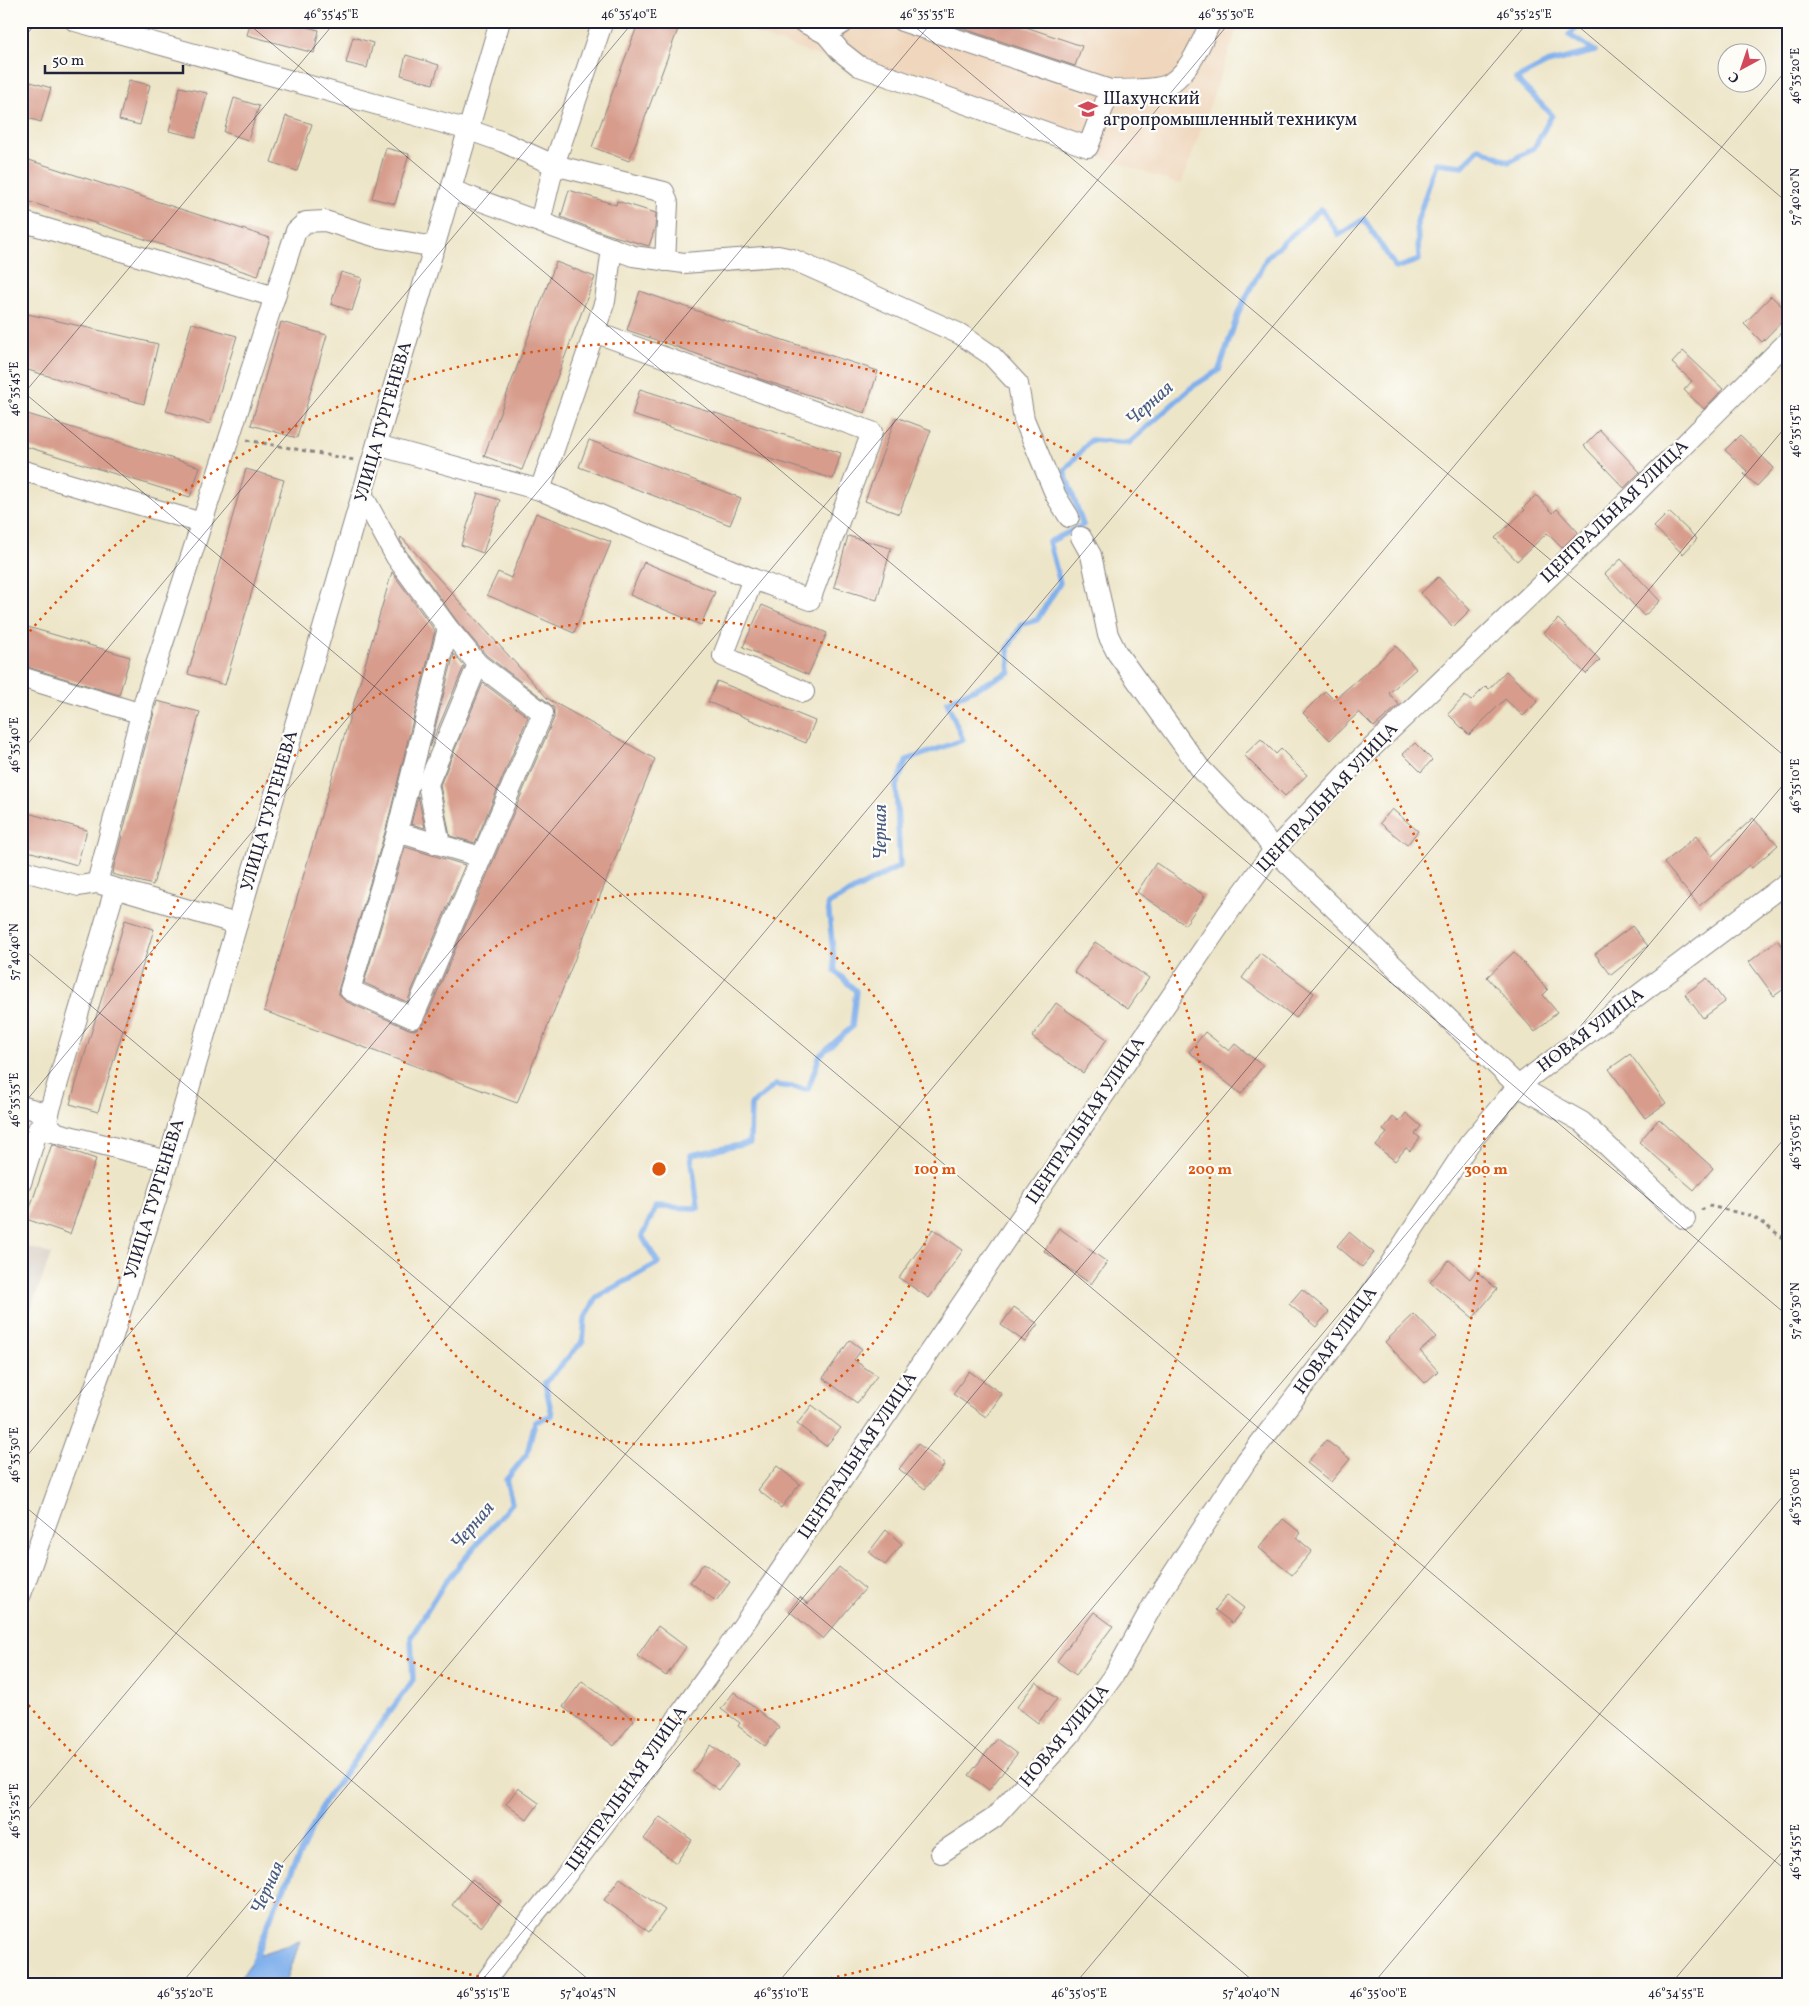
<svg xmlns="http://www.w3.org/2000/svg" width="1809" height="2006" font-family="Vollkorn,serif">
  <style>
    .built { fill: #efd6bc }
    .industrial { fill: #cdc2b9 }
    .water { fill: #81b0ec; stroke: #526994 }
    .lines { fill: none; stroke-linecap: round; stroke-linejoin: round }
    .stream { stroke: #81b0ec; stroke-width: 5.5 }
    .building { fill: #d79c8c }
    .minor-casing { stroke: #888482; stroke-width: 22 }
    .path { stroke: #888482; stroke-width: 3; stroke-dasharray: 4 4; stroke-linecap: butt }
    .minor { stroke: #fff; stroke-width: 20 }
    .ticks { fill: none; stroke: #22223b; stroke-width: 1; stroke-opacity: 0.45 }
    .ring { fill: none; stroke: #de560e; stroke-width: 2.5; stroke-dasharray: 2.5 5 }
    .labels { text-anchor: middle; dominant-baseline: central; stroke-width: 4.5; stroke-linejoin: round; paint-order: stroke }
    .poi-label { font-size: 18px; fill: #22223b; stroke: #fdfcf7; text-anchor: start }
    .street-label { font-size: 18px; fill: #22223b; stroke: #fdfcf7 }
    .water-label { font-size: 19px; font-style: italic; fill: #485b82; stroke: #fdfcf7 }
    .centre { fill: #de560e; stroke: #fdfcf7; stroke-width: 2.5 }
    .ring-label { font-size: 15px; text-anchor: middle; font-weight: bold; fill: #de560e; stroke: #fdfcf7; stroke-width: 4.5; stroke-linejoin: round; paint-order: stroke }
    .neatline { fill: none; stroke: #22223b; stroke-width: 2 }
    .ticks-label { font-size: 12px; text-anchor: middle; fill: #22223b }
  </style>
  <rect width="100%" height="100%" fill="#fdfcf7"/>
  <filter id="ink" filterUnits="userSpaceOnUse"><feTurbulence type="fractalNoise" baseFrequency=".02" numOctaves="2"/><feDisplacementMap in="SourceGraphic" scale="10" xChannelSelector="R" yChannelSelector="G"/><feConvolveMatrix kernelMatrix="1 2 1 2 8 2 1 2 1" color-interpolation-filters="sRGB"/></filter>
  <filter id="wash" filterUnits="userSpaceOnUse"><feTurbulence type="fractalNoise" baseFrequency=".0096" numOctaves="4" result="noise"/><feDisplacementMap in="SourceGraphic" scale="20" xChannelSelector="R" yChannelSelector="G"/><feGaussianBlur stdDeviation="1.12" result="paint"/><feColorMatrix in="noise" values="0 0 0 0 0 0 0 0 0 0 0 0 0 0 0 0 0 1.4 0 .05"/><feComposite in="paint" operator="in"/></filter>
  <g filter="url(#wash)">
    <rect width="100%" height="100%" fill="#ede5c8"/>
    <path class="built" d="M757 21H1240L1181 185 754 33Z"/>
    <path class="industrial" d="M21 1245 51 1254 21 1336Z"/>
    <path class="water" d="M300 1941 285 1985H235L257 1955Z"/>
    <g class="lines">
      <path class="stream" d="M254 1961 274 1909 326 1799 413 1680 411 1637 445 1582 512 1503 506 1480 527 1454 535 1422 552 1415 545 1383 583 1341 585 1318 597 1297 658 1263 642 1236 656 1207 698 1208 691 1155 750 1143 751 1105 775 1085 808 1089 820 1055 852 1027 856 991 835 971 828 904 900 866 896 786 907 760 963 740 947 702 1010 672 1008 648 1022 624 1037 620 1060 583 1049 542 1083 525 1064 471 1091 440 1129 443 1192 387 1219 370 1239 311 1267 257 1321 209 1339 235 1364 219 1396 268 1419 260 1417 222 1436 163 1463 166 1479 148 1509 162 1534 148 1552 115 1516 79 1547 63 1595 51 1569 35 1584 21"/>
    </g>
    <g id="blocks">
      <g class="building">
        <path d="M251 21H282L319 30 314 53 247 35Z"/>
        <path d="M639 21H681L629 161 592 147Z"/>
        <path d="M940 21H1008L1082 46 1075 66Z"/>
        <path d="M353 37 373 43 367 68 346 63Z"/>
        <path d="M406 55 439 65 433 84 401 75Z"/>
        <path d="M21 79 51 88 41 122 21 116Z"/>
        <path d="M129 80 150 85 140 125 119 120Z"/>
        <path d="M180 87 207 93 196 137 169 131Z"/>
        <path d="M234 98 259 106 248 140 224 132Z"/>
        <path d="M286 116 312 124 297 171 271 162Z"/>
        <path d="M386 148 409 154 395 204 372 198Z"/>
        <path d="M29 160 270 238 258 276 21 199V184Z"/>
        <path d="M569 190 616 205 617 201 656 213 655 228 649 246 607 234 561 217Z"/>
        <path d="M556 262 595 277 522 470 484 456Z"/>
        <path d="M341 272 362 278 352 311 331 304Z"/>
        <path d="M640 291 752 330 878 371 865 413 766 381 757 378 758 375 627 330Z"/>
        <path d="M1771 296 1788 312V315L1762 342 1744 324Z"/>
        <path d="M28 314 158 344 144 404 21 368V341Z"/>
        <path d="M281 322 327 335 297 438 251 425Z"/>
        <path d="M192 323 237 336 210 424 166 411Z"/>
        <path d="M1683 351 1723 389 1704 409 1684 390 1692 381 1672 363Z"/>
        <path d="M640 389 841 453 833 479 632 415Z"/>
        <path d="M21 412 200 467 190 497 21 445Z"/>
        <path d="M896 417 931 430 899 514 865 501Z"/>
        <path d="M1600 430 1640 472 1624 488 1584 446Z"/>
        <path d="M1740 435 1774 468 1757 486 1744 474 1747 471 1725 450Z"/>
        <path d="M589 440 741 498 730 525 579 467Z"/>
        <path d="M246 469 284 480 225 685 188 674Z"/>
        <path d="M478 493 500 500 483 553 461 545Z"/>
        <path d="M1536 495 1553 513 1557 509 1578 532 1562 548 1547 533 1517 561 1495 538 1525 510 1523 508Z"/>
        <path d="M1669 512 1697 539 1683 554 1654 527Z"/>
        <path d="M536 513 611 542 574 633 487 595 498 572 511 578Z"/>
        <path d="M848 536 891 548 877 600 834 587Z"/>
        <path d="M401 537 548 699 655 759 517 1103 264 1011 392 572 435 631 386 829 339 987 338 993 345 1001 409 1029 415 1030 424 1023 554 718V708L550 704 486 655 457 621 406 551 400 540Z"/>
        <path d="M1621 559 1660 601 1644 616 1605 574Z"/>
        <path d="M644 562 715 592 701 625 630 595Z"/>
        <path d="M1438 577 1470 610 1453 627 1421 593Z"/>
        <path d="M762 605 827 633 808 675 743 647Z"/>
        <path d="M1558 619 1600 660 1586 674 1544 633Z"/>
        <path d="M21 625 130 657 119 695 21 665Z"/>
        <path d="M1396 646 1416 669 1389 693 1399 705 1374 727 1359 712 1330 740 1303 713 1325 691 1334 700Z"/>
        <path d="M454 654 464 666 430 747Z"/>
        <path d="M1506 671 1538 701 1523 716 1505 699 1469 735 1448 714 1465 696 1471 701 1486 686 1489 689Z"/>
        <path d="M717 681 815 721 806 743 708 702Z"/>
        <path d="M483 683 528 717 475 843 450 836 440 785Z"/>
        <path d="M157 701 200 712 153 885 112 874Z"/>
        <path d="M1261 739 1276 754 1281 749 1307 775 1285 796 1244 755Z"/>
        <path d="M1415 743 1432 760 1421 772 1403 754Z"/>
        <path d="M418 796 425 828 411 824Z"/>
        <path d="M1392 809 1418 831 1407 845 1380 823Z"/>
        <path d="M21 811 87 830 77 865 21 849Z"/>
        <path d="M1753 818 1778 845 1752 868 1749 865 1699 906 1664 863 1696 836 1712 856Z"/>
        <path d="M405 847 465 865 407 1002 364 983Z"/>
        <path d="M1156 863 1205 896 1185 925 1137 892Z"/>
        <path d="M125 920 154 929 98 1112 70 1104Z"/>
        <path d="M1632 926 1648 946 1611 975 1595 954Z"/>
        <path d="M1777 940 1788 954V986L1774 996 1749 962Z"/>
        <path d="M1095 942 1149 978 1128 1009 1074 972Z"/>
        <path d="M1514 952 1548 990 1543 995 1557 1012 1535 1032 1487 977Z"/>
        <path d="M1260 953 1314 993 1296 1018 1242 978Z"/>
        <path d="M1707 978 1725 1002 1703 1018 1685 994Z"/>
        <path d="M1056 1003 1107 1039 1083 1073 1032 1037Z"/>
        <path d="M1205 1032 1229 1051 1235 1044 1263 1066 1241 1094 1189 1052Z"/>
        <path d="M1630 1054 1666 1103 1645 1118 1609 1069Z"/>
        <path d="M1406 1113 1421 1126 1415 1134 1420 1138 1410 1151 1406 1148 1395 1161 1376 1146 1387 1133 1383 1130 1393 1117 1399 1122Z"/>
        <path d="M1659 1119 1713 1168 1694 1190 1639 1142Z"/>
        <path d="M52 1144 96 1159 70 1234 26 1219Z"/>
        <path d="M1059 1228 1107 1262 1091 1284 1044 1251Z"/>
        <path d="M933 1229 963 1250 929 1298 899 1278Z"/>
        <path d="M1349 1232 1374 1253 1362 1267 1337 1246Z"/>
        <path d="M1449 1260 1470 1279 1476 1271 1497 1289 1473 1318 1430 1282Z"/>
        <path d="M1302 1289 1329 1312 1316 1327 1289 1304Z"/>
        <path d="M1014 1307 1038 1324 1025 1342 1001 1325Z"/>
        <path d="M1414 1314 1436 1337 1420 1351 1438 1371 1425 1383 1385 1342Z"/>
        <path d="M850 1340 862 1349 854 1360 877 1376 857 1403 823 1378Z"/>
        <path d="M969 1371 1002 1394 986 1417 953 1394Z"/>
        <path d="M812 1405 841 1428 826 1446 797 1424Z"/>
        <path d="M1326 1440 1350 1459 1331 1482 1307 1463Z"/>
        <path d="M918 1444 945 1464 925 1489 899 1469Z"/>
        <path d="M777 1466 800 1484 781 1508 758 1490Z"/>
        <path d="M1283 1519 1301 1533 1297 1538 1312 1551 1292 1575 1259 1548Z"/>
        <path d="M886 1530 902 1544 885 1565 869 1552Z"/>
        <path d="M704 1563 730 1582 716 1601 690 1582Z"/>
        <path d="M839 1567 865 1589 823 1639 789 1611 800 1597 808 1604Z"/>
        <path d="M1227 1595 1244 1608 1232 1623 1215 1610Z"/>
        <path d="M1094 1612 1113 1626 1076 1675 1057 1661Z"/>
        <path d="M658 1626 686 1647 666 1676 637 1656Z"/>
        <path d="M582 1681 634 1720 614 1746 563 1707Z"/>
        <path d="M1036 1682 1057 1699 1038 1723 1017 1707Z"/>
        <path d="M734 1692 779 1727 765 1746 738 1726 740 1723 721 1709Z"/>
        <path d="M997 1739 1017 1754 989 1790 969 1775Z"/>
        <path d="M711 1745 738 1764 719 1790 693 1771Z"/>
        <path d="M518 1788 539 1803 527 1820 506 1804Z"/>
        <path d="M660 1817 692 1840 676 1863 644 1839Z"/>
        <path d="M620 1878 665 1910 649 1932 604 1900Z"/>
        <path d="M472 1879 501 1901 481 1927 452 1905Z"/>
      </g>
    </g>
  </g>
  <g filter="url(#ink)">
    <use href="#blocks" fill-opacity="0" stroke="#888482" stroke-width="1"/>
    <g class="lines">
      <defs>
        <g id="minor">
          <path d="M75 21 469 130 503 142 554 165 664 192 668 203 665 261"/>
          <path d="M801 21 826 34 846 21"/>
          <path d="M902 21 1110 90C1124 90 1161 90 1171 83 1192 68 1201 43 1211 21"/>
          <path d="M826 34 840 51 859 66 1088 147 1110 90"/>
          <path d="M451 190 633 256 684 263 778 256 792 259 960 334 991 355 1018 384 1024 419 1056 496 1069 517"/>
          <path d="M21 221 275 297"/>
          <path d="M540 222 554 165 603 21"/>
          <path d="M377 445 540 490 753 579 810 600 872 432 594 332"/>
          <path d="M21 470 202 523"/>
          <path d="M540 490 605 301 612 248"/>
          <path d="M363 496 396 557 448 628 478 664 543 713 413 1018 350 990 397 832 448 628"/>
          <path d="M1081 537 1091 555 1108 635 1117 653 1200 768 1257 827 1274 850 1518 1086 1582 1122 1685 1219"/>
          <path d="M753 579 723 656 804 692"/>
          <path d="M21 677 142 714"/>
          <path d="M397 832 481 857"/>
          <path d="M440 844 428 784 478 664"/>
          <path d="M21 870 79 886 97 883 237 924"/>
          <path d="M97 883 145 699 296 231 306 222 325 221 377 237 435 247"/>
          <path d="M115 889 46 1123 57 1133 168 1161"/>
          <path d="M21 1106 49 1114"/>
          <path d="M21 1183 38 1129 57 1133"/>
          <path d="M21 1594 112 1339 168 1161 500 21"/>
          <path d="M941 1853 994 1818 1070 1735 1114 1675 1154 1603 1247 1460 1348 1328 1469 1144 1518 1086 1788 882"/>
          <path d="M483 1985 533 1916 561 1882 639 1778 678 1717 727 1649 1228 913 1274 850 1352 767 1625 504 1788 341"/>
        </g>
      </defs>
      <use href="#minor" class="minor-casing"/>
      <g class="path">
        <path d="M247 440 354 460"/>
        <path d="M1701 1210 1710 1206 1752 1216 1788 1241"/>
      </g>
      <use href="#minor" class="minor"/>
    </g>
  </g>
  <path class="ticks" d="M245 21 1788 1316M908 21 1788 759M1572 21 1788 203M21 41 38 21M21 390 1788 1872M21 397 336 21M21 752 634 21M21 947 1258 1985M21 1107 933 21M21 1463 1231 21M21 1503 595 1985M21 1818 1529 21M180 1985 1788 68M478 1985 1788 424M776 1985 1788 779M1074 1985 1788 1134M1372 1985 1788 1490M1670 1985 1788 1845"/>
  <g class="ring">
    <circle cx="659" cy="1169" r="276"/>
    <circle cx="659" cy="1169" r="551"/>
    <path d="M523 1985A827 827 0 0 1 25 1701M25 637A827 827 0 1 1 795 1985"/>
  </g>
  <defs>
    <symbol id="university-bare" viewBox="-9 -9 18 18"><path d="M0-5L7-2L0 1L-7-2ZM-4 1L0 2.5L4 1V4Q0 6-4 4Z" fill="#d1495b" stroke="#fdfcf7" stroke-width="2.5" paint-order="stroke"/></symbol>
  </defs>
  <g fill-rule="evenodd">
    <use href="#university-bare" x="1074" y="95" width="28" height="28"/>
  </g>
  <g class="labels">
    <g class="poi-label">
      <text x="1103" y="99">Шахунский<tspan x="1103" dy="21">агропромышленный техникум</tspan></text>
    </g>
    <g class="street-label">
      <text transform="translate(384 422) rotate(-74)">УЛИЦА ТУРГЕНЕВА</text>
      <text transform="translate(1615 512) rotate(-44)">ЦЕНТРАЛЬНАЯ УЛИЦА</text>
      <text transform="translate(1328 798) rotate(-47)">ЦЕНТРАЛЬНАЯ УЛИЦА</text>
      <text transform="translate(270 811) rotate(-74)">УЛИЦА ТУРГЕНЕВА</text>
      <text transform="translate(1591 1031) rotate(-37)">НОВАЯ УЛИЦА</text>
      <text transform="translate(1086 1121) rotate(-56)">ЦЕНТРАЛЬНАЯ УЛИЦА</text>
      <text transform="translate(155 1199) rotate(-73)">УЛИЦА ТУРГЕНЕВА</text>
      <text transform="translate(1336 1341) rotate(-54)">НОВАЯ УЛИЦА</text>
      <text transform="translate(858 1456) rotate(-56)">ЦЕНТРАЛЬНАЯ УЛИЦА</text>
      <text transform="translate(1065 1736) rotate(-50)">НОВАЯ УЛИЦА</text>
      <text transform="translate(627 1789) rotate(-55)">ЦЕНТРАЛЬНАЯ УЛИЦА</text>
    </g>
    <g class="water-label">
      <text transform="translate(1150 404) rotate(-42)">Черная</text>
      <text transform="translate(881 832) rotate(-90)">Черная</text>
      <text transform="translate(473 1526) rotate(-50)">Черная</text>
      <text transform="translate(268 1888) rotate(-66)">Черная</text>
    </g>
  </g>
  <circle cx="659" cy="1169" r="8" class="centre"/>
  <g class="ring-label">
    <text x="935" y="1174">100 m</text>
    <text x="1210" y="1174">200 m</text>
    <text x="1486" y="1174">300 m</text>
  </g>
  <rect width="1809" height="2006" fill="none" stroke="#fdfcf7" stroke-width="55"/>
  <g transform="translate(1742 68) rotate(220)"><circle r="24" fill="#fdfcf7" stroke="#a5a5ac"/>
  <path d="M0-4L9 19L0 12L-9 19Z" fill="#d1495b"/>
  <text y="-8" font-size="14" font-weight="bold" text-anchor="middle" fill="#22223b">С</text>
  </g>
  <path d="M45 65v8h138v-8" fill="none" stroke="#22223b" stroke-width="2.5"/>
  <text x="52" y="65" font-size="15" fill="#22223b" stroke="#fdfcf7" stroke-width="4" paint-order="stroke">50 m</text>
  <rect x="28" y="28" width="1754" height="1950" class="neatline"/>
  <g class="ticks-label">
    <text x="331" y="18">46°35'45"E</text>
    <text x="629" y="18">46°35'40"E</text>
    <text x="927" y="18">46°35'35"E</text>
    <text x="1226" y="18">46°35'30"E</text>
    <text x="1524" y="18">46°35'25"E</text>
    <text transform="translate(1795 76) rotate(-90)" y="4">46°35'20"E</text>
    <text transform="translate(1795 197) rotate(-90)" y="4">57°40'20"N</text>
    <text transform="translate(14 389) rotate(-90)" y="4">46°35'45"E</text>
    <text transform="translate(1795 431) rotate(-90)" y="4">46°35'15"E</text>
    <text transform="translate(14 745) rotate(-90)" y="4">46°35'40"E</text>
    <text transform="translate(1795 786) rotate(-90)" y="4">46°35'10"E</text>
    <text transform="translate(14 952) rotate(-90)" y="4">57°40'40"N</text>
    <text transform="translate(14 1100) rotate(-90)" y="4">46°35'35"E</text>
    <text transform="translate(1795 1142) rotate(-90)" y="4">46°35'05"E</text>
    <text transform="translate(1795 1311) rotate(-90)" y="4">57°40'30"N</text>
    <text transform="translate(14 1455) rotate(-90)" y="4">46°35'30"E</text>
    <text transform="translate(1795 1497) rotate(-90)" y="4">46°35'00"E</text>
    <text transform="translate(14 1811) rotate(-90)" y="4">46°35'25"E</text>
    <text transform="translate(1795 1852) rotate(-90)" y="4">46°34'55"E</text>
    <text x="185" y="1997">46°35'20"E</text>
    <text x="483" y="1997">46°35'15"E</text>
    <text x="588" y="1997">57°40'45"N</text>
    <text x="781" y="1997">46°35'10"E</text>
    <text x="1079" y="1997">46°35'05"E</text>
    <text x="1251" y="1997">57°40'40"N</text>
    <text x="1378" y="1997">46°35'00"E</text>
    <text x="1676" y="1997">46°34'55"E</text>
  </g>
</svg>
